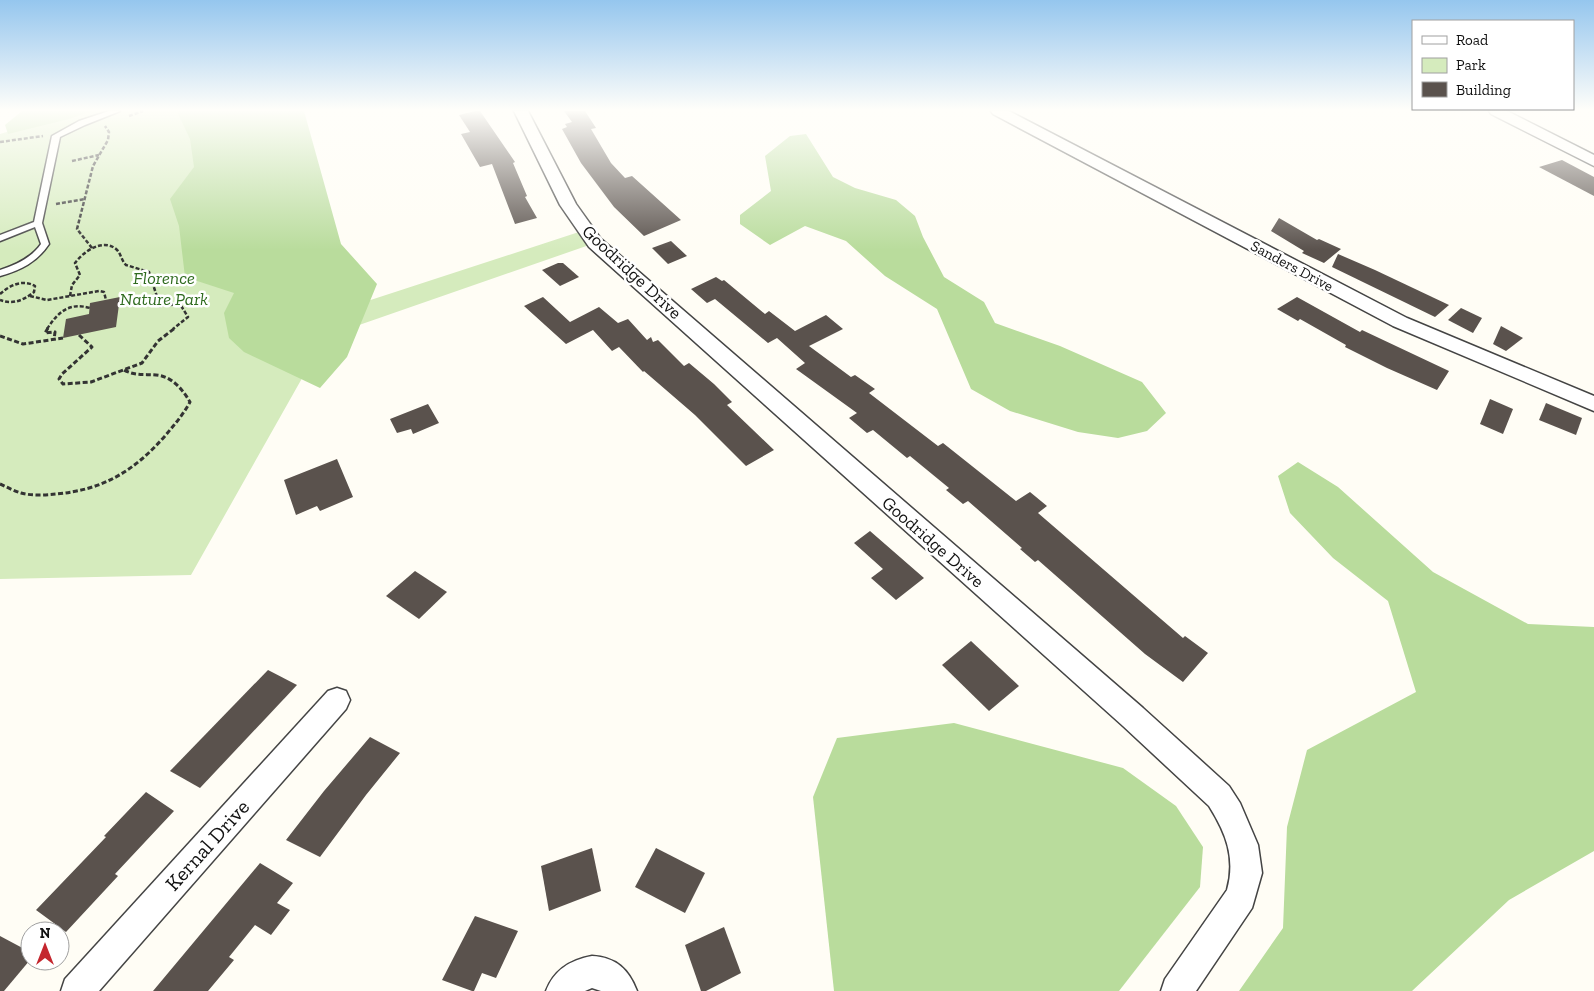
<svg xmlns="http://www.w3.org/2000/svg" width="1594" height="991" font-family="'Zilla Slab',serif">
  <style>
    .green { fill: #d5ebbd }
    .forest { fill: #b9dc9c }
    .building { fill: #5a524d }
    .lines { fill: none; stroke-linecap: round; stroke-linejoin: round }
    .lane-casing { stroke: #444; stroke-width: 3 }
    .street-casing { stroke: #444; stroke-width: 3 }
    .path-far1 { stroke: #333; stroke-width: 2.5; stroke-dasharray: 4 2; stroke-linecap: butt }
    .path { stroke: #333; stroke-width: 3; stroke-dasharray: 5 2.5; stroke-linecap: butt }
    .lane { fill: #fff; fill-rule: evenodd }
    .street { fill: #fff; fill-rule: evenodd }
    .labels { text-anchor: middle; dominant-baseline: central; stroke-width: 5; stroke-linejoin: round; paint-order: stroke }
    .far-street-label { font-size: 15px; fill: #111; stroke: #fff }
    .street-label { font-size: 18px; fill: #111; stroke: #fff }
    .park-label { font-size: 18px; font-style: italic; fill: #2f6b1f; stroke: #fff }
    .near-street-label { font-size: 21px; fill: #111; stroke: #fff }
  </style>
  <rect width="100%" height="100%" fill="#fffdf5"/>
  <path class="green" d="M77 111H280L343 309 585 230 595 243 339 332 305 373 191 575 0 579V134Z"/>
  <g class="forest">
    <path d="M22 111H92L69 119 8 134 5 125Z"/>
    <path d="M179 111H304L341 244 377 284 347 357 320 388 244 352 229 338 224 313 234 293 185 277 179 226 170 199 194 167 190 139 178 114Z"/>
    <path d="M806 134 833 177 855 188 896 200 915 216 923 237 944 277 984 302 995 323 1060 346 1142 382 1166 413 1147 431 1118 438 1078 432 1010 411 971 389 937 309 885 276 846 241 805 226 770 245 740 224V215L771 191 765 156 790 136Z"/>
    <path d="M1298 462 1338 487 1433 572 1528 624 1594 627V851L1509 900 1412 991H1239L1283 928 1287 827 1307 750 1416 692 1388 601 1333 558 1290 513 1278 476Z"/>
    <path d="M954 723 1123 768 1176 806 1203 847 1200 887 1119 991H834L813 797 837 738Z"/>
  </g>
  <g class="building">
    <path d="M475 111H480L515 162 513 163 527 196 525 197 537 218 515 224 492 164 480 167 461 134 470 132 459 115Z"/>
    <path d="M564 111H585L596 128 591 129 611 163 625 178 632 176 681 220 644 236 614 207 581 163 562 129 567 127 565 124 572 122Z"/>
    <path d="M1562 160 1594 177V196L1539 167Z"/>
    <path d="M1279 218 1317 240 1319 239 1341 249 1324 263 1302 253 1304 251 1271 231Z"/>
    <path d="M671 241 687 256 668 264 652 248Z"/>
    <path d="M1338 254 1375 270 1449 305 1435 317 1332 267Z"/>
    <path d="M558 263H563L579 277 560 286 542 270Z"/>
    <path d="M716 277 722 281 724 280 765 314 769 311 795 331 826 315 843 329 809 346 851 377 855 375 875 389 869 393 938 446 943 443 1016 501 1030 492 1047 506 1038 513 1183 638 1185 636 1208 653 1183 682 1145 654 1038 560 1035 562 1020 549 1022 548 968 501 963 504 946 490 949 488 910 456 907 458 873 430 867 433 849 418 857 413 796 369 805 363 777 338 768 343 715 299 707 303 691 289Z"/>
    <path d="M120 297 116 327 63 338 66 319 89 314 90 303Z"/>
    <path d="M543 297 570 322 599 307 618 323 628 319 647 340 651 337 653 342 658 340 684 366 689 363 714 384 732 402 727 405 774 450 746 466 695 415 644 371 643 372 619 347 612 351 593 330 566 344 524 306Z"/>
    <path d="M1297 297 1360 332 1362 330 1449 371 1437 390 1387 368 1345 347 1346 345 1300 319 1298 321 1277 309Z"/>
    <path d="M1461 308 1482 318 1473 333 1448 320Z"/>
    <path d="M1501 326 1523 338 1506 351 1493 344Z"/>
    <path d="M1490 399 1513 409 1503 434 1480 424Z"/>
    <path d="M1546 403 1582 418 1576 435 1539 420Z"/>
    <path d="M428 404 439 423 413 434 411 429 397 433 390 419Z"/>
    <path d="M337 459 353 497 320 511 317 506 296 515 284 480Z"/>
    <path d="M870 531 924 578 896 600 871 578 883 569 854 543Z"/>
    <path d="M415 571 447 592 419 619 386 596Z"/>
    <path d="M971 641 1019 686 989 711 942 665Z"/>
    <path d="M268 670 297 685 200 788 170 771Z"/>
    <path d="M370 737 400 753 366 795 320 857 286 840 324 791Z"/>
    <path d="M146 792 174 811 115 874 118 876 66 932 36 910 106 837 104 836Z"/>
    <path d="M592 848 601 891 549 911 541 866Z"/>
    <path d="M656 848 705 873 685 913 635 887Z"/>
    <path d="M260 863 293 883 277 903 290 910 271 935 255 925 229 957 234 960 208 991H153Z"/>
    <path d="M475 916 518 931 496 978 482 973 474 991H472L442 980Z"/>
    <path d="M724 927 741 973 706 991H701L685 945Z"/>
    <path d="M0 936 30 952V960L4 991H0Z"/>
  </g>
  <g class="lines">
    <defs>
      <path id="lane" d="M109 111H120L85 125 60 137 42 223 49 244C37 262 21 270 0 276V270C16 265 31 258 41 244L35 227 0 241V235L34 222 52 136 79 121Z"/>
      <g id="street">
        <path d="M514 111H528L576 204 601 239 1143 708 1229 786 1240 803 1258 845 1262 873 1252 908 1196 991H1161L1165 979 1227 890C1236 858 1226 833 1209 806L1123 726 589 247 560 205Z"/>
        <path d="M991 111H1009L1407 318 1594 396V411L1393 326 993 114Z"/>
        <path d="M1489 111H1507L1594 155V166L1491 114Z"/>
        <path d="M337 688 346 691 350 700 346 709 99 991H61L65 979 328 691Z"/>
        <path d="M592 956C616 957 629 970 637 991H601L592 988 585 991H546C554 970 570 960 592 956Z"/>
      </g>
    </defs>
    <use href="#lane" class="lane-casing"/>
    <use href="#street" class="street-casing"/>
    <g class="path-far1">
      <path d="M129 116 143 111"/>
      <path d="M0 142 43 136"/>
      <path d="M72 161 99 155"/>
      <path d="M56 204 85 199"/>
      <path d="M92 248 77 229 93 166 108 140 109 132 105 126"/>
      <path d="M0 294C10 285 23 279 35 286L34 292C24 300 13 305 0 300"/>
      <path d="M30 296 47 300 99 291 104 292 106 300"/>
      <path d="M70 296 72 285 80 275 75 263C83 252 102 238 116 249 121 253 121 260 126 265L149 272 160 306 180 304 188 317 173 329"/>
      <path d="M47 329C58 312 69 302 90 308"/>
    </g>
    <g class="path">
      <path d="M48 328 45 333 55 332 54 340"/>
      <path d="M79 335 92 347 62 374 59 379 63 384 91 382 142 363 158 341 175 328"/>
      <path d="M0 336 23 344 63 338"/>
      <path d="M0 484C7 487 14 491 21 493 32 496 45 495 56 494 103 490 134 471 165 436 174 425 183 415 190 402 183 390 172 376 156 375 144 374 135 376 124 370"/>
    </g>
    <use href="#lane" class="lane"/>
    <use href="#street" class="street"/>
  </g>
  <linearGradient id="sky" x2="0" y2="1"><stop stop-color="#95c6ee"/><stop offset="0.44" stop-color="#fffefa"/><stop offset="1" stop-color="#fffefa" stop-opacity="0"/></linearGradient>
  <rect width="1594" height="250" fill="url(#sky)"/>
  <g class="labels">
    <g class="far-street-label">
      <text transform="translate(1292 266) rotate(28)">Sanders Drive</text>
    </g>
    <g class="street-label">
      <text transform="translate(632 272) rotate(43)">Goodridge Drive</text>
      <text transform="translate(933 542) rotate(41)">Goodridge Drive</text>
    </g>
    <g class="park-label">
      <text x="164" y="278">Florence<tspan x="164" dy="21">Nature Park</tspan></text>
    </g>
    <g class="near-street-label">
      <text transform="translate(207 845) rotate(-48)">Kernal Drive</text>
    </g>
  </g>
  <rect x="1412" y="20" width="162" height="90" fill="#ffffff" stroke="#a0a0a0"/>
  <rect x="1422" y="36" width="25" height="8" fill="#ffffff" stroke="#a0a0a0"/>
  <text x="1456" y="45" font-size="15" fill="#111111">Road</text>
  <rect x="1422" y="58" width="25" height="15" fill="#d5ebbd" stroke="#a0a0a0"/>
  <text x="1456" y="70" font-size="15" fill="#111111">Park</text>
  <rect x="1422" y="82" width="25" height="15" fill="#5a524d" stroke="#a0a0a0"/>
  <text x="1456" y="95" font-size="15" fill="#111111">Building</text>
  <g transform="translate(45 946)"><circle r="24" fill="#ffffff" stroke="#a0a0a0"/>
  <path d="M0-4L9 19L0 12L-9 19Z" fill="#c4262e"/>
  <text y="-8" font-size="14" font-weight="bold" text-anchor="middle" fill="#111111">N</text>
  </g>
</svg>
